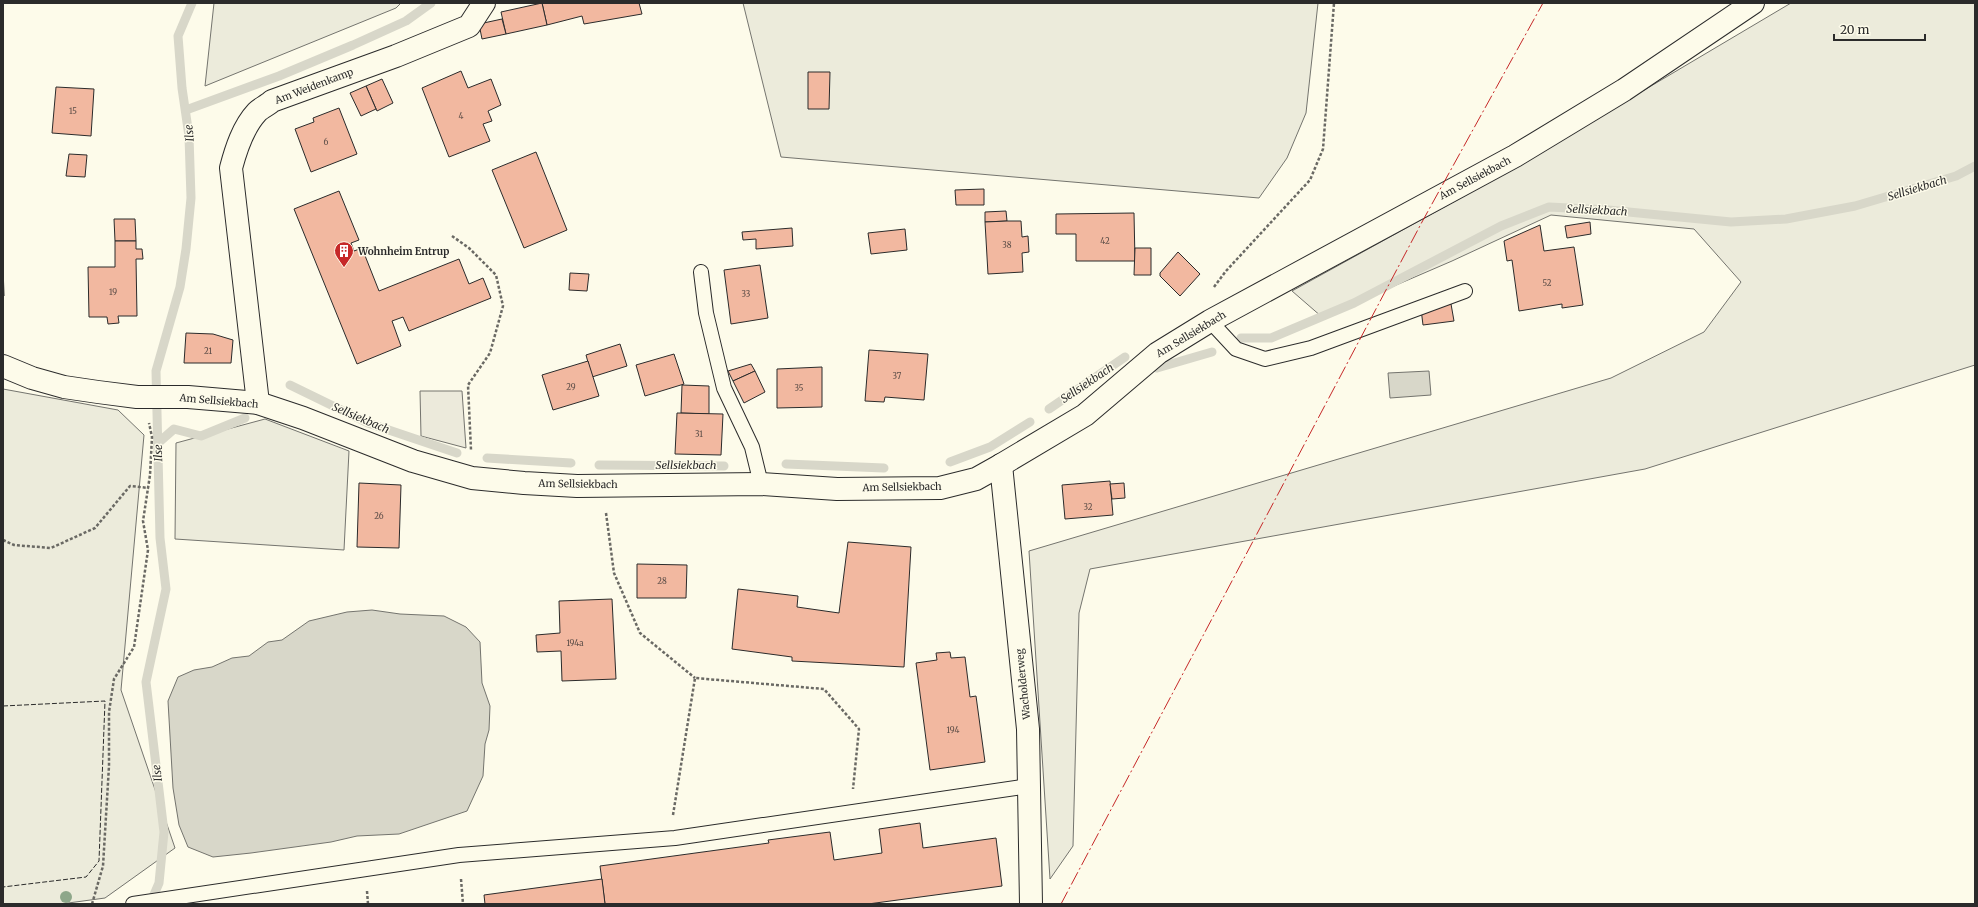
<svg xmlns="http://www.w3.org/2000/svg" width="1978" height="907" font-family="Merriweather,serif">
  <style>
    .green { fill: #ecebdb; stroke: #74746e }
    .parking { fill: #eceadb; stroke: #74746e }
    .water { fill: #d8d7c9; stroke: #74746e }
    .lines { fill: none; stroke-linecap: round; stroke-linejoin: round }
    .stream { stroke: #d8d7c9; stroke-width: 9 }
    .building { fill: #f2b8a0; stroke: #2b2b2b }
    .lane-casing { stroke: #2b2b2b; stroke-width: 16 }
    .street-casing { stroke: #2b2b2b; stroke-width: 24 }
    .path { stroke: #6a6964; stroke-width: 2.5; stroke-dasharray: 3 2; stroke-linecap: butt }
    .lane { stroke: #fdfbea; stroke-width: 14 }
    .street { stroke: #fdfbea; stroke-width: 22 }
    .fence { stroke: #2b2b2b; stroke-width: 1; stroke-dasharray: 5 2; stroke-linecap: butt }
    .power { stroke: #c62828; stroke-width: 1; stroke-dasharray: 14 3 2 3; stroke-linecap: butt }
    .tree { fill: #8ea78a }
    .labels { text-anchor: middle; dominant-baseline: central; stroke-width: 3; stroke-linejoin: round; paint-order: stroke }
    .number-label { font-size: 8px; fill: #5d4e48 }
    .street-label { font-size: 10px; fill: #2b2b2b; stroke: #fdfbea }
    .poi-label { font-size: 10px; font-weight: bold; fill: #2b2b2b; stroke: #fdfbea; text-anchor: start }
    .water-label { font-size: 11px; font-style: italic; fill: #2b2b2b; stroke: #fdfbea }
  </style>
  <rect width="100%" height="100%" fill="#fdfbea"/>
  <g class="green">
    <path d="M214 3H401L396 8 205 86Z"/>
    <path d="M743 3H1318L1306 113 1287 158 1259 198 781 157Z"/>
    <path d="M1791 3H1975V365L1645 469 1090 569 1079 613 1073 846 1050 879 1029 551 1611 378 1704 332 1741 282 1694 229 1551 215 1452 261 1322 317 1292 291 1484 185Z"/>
    <path d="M3 389 118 410 144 435 121 690 175 848 105 898 61 904H3Z"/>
    <path d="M265 419 349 451 344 550 175 539 176 443Z"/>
  </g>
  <path class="parking" d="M420 391H462L466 448 421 436Z"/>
  <g class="water">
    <path d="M1429 371 1431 395 1390 398 1388 373Z"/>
    <path d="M372 610 400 614 444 616 466 627 480 642 482 683 490 706 489 730 485 744 483 776 467 811 399 834 357 836 331 842 251 853 213 857 188 847 179 825 173 788 168 701 178 677 194 670 212 667 232 658 249 656 268 642 282 640 309 621 347 612Z"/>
  </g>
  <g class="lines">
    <g class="stream">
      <path d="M186 110 279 76 353 45 406 21 431 3"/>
      <path d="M1241 338H1271L1354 303 1501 226 1549 207 1608 210 1731 222 1786 219 1855 206 1956 176 1975 166"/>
      <path d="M1157 368 1212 352"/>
      <path d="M290 385 368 423 457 453"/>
      <path d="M1049 409 1125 357"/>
      <path d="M158 443 174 429 201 436 245 418"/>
      <path d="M487 458 571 463"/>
      <path d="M950 462 990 447 1030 422"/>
      <path d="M786 464 884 468"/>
      <path d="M599 465 724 466"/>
      <path d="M150 904 159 883 164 832 146 682 166 589 160 538 156 371 180 287 186 249 191 198 189 136 182 88 178 36 192 3"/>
    </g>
  </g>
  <g class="building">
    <path d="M542 3H639L642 14 584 24 582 16 547 25Z"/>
    <path d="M542 3 547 25 506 34 501 12Z"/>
    <path d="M502 19 506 34 482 39 479 24Z"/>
    <path d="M461 71 468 88 491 79 501 105 488 111 492 121 483 124 490 141 449 157 422 88Z"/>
    <path d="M808 72H830L829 109H808Z"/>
    <path d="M382 79 393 103 377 111 366 86Z"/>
    <path d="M366 86 376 109 361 116 350 93Z"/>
    <path d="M56 87 94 89 91 136 52 133Z"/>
    <path d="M339 108 357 154 311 172 295 129 314 122 313 118Z"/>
    <path d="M536 152 567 230 524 248 492 170Z"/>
    <path d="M69 154 87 155 85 177 66 176Z"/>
    <path d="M984 189V205H956L955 190Z"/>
    <path d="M339 191 359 240 351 243 354 251 362 248 379 291 459 259 469 284 483 278 491 298 409 331 403 317 392 321 401 346 357 364 294 209Z"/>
    <path d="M1006 211 1007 221 985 222V212Z"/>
    <path d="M1134 213 1135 261H1076V234H1056V214Z"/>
    <path d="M114 219H135L136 241H115Z"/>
    <path d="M1007 221H1021L1022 237 1028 236 1029 252 1022 253 1023 272 988 274 985 222Z"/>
    <path d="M1590 222 1591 234 1567 238 1565 226Z"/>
    <path d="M1540 225 1544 251 1574 247 1583 305 1562 308V304L1519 311 1512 260 1507 261 1504 241Z"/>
    <path d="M792 228 793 246 756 249V239L743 240 742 232Z"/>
    <path d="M905 229 907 250 871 254 868 233Z"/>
    <path d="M115 241H136V249H142L143 259H136L137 316H118L119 323 108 324 107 317H89L88 267H115Z"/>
    <path d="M1135 248H1151V275H1134Z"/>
    <path d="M1178 252 1200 274 1180 296 1160 276V273Z"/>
    <path d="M760 265 768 318 731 324 724 270Z"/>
    <path d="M3 266 4 296H3Z"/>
    <path d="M570 273 589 274 587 291 569 290Z"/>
    <path d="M1451 304 1454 321 1423 325 1421 309Z"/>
    <path d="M186 333 213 334 233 340 231 363H184Z"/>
    <path d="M620 344 627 366 592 377 586 355Z"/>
    <path d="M869 350 928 354 924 400 885 397 884 402 865 401Z"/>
    <path d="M674 354 684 384 645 396 636 365Z"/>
    <path d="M588 361 599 396 553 410 542 375Z"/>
    <path d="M751 364 755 371 733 381 728 371Z"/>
    <path d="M822 367V407L777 408V369Z"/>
    <path d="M755 371 765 392 744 403 733 381Z"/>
    <path d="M682 385 709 386V414L681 413Z"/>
    <path d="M677 413 723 414 721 455 675 454Z"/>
    <path d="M1110 481 1113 515 1065 519 1062 485Z"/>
    <path d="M359 483 401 485 399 548 357 547Z"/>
    <path d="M1124 483 1125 498 1112 499 1110 484Z"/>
    <path d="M848 542 911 547 904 667 792 661V657L732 649 738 589 798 596 797 607 839 613Z"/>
    <path d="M637 564 687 565 686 598H637Z"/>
    <path d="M612 599 616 679 562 681 561 651 537 652 536 635 560 633 559 601Z"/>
    <path d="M950 652 951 658 965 657 970 697 976 696 985 762 930 770 916 663 937 660 936 653Z"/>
    <path d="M920 823 923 848 996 838 1002 886 868 904H605L600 866 769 843 768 840 830 832 834 860 882 853 879 829Z"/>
    <path d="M602 879 605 904H485L484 895Z"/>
  </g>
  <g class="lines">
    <defs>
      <g id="lane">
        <path d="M701 272 706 313 724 388 752 447 761 484"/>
        <path d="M1210 321 1236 349 1265 359 1311 348 1465 291"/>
        <path d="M133 904 459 855 675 838 1029 786"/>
      </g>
      <g id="street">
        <path d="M3 366 32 378 64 387 98 392 137 397H188L258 403 303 418 413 461 472 478 524 483 577 486 761 484 837 489 940 488 976 479 1001 465 1085 415 1158 353 1210 321 1515 156 1624 90 1753 3"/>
        <path d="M258 403 231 168C236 149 243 127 257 112 261 108 268 105 272 101L396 56 469 26 484 3"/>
        <path d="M1001 465 1028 729 1031 904"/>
      </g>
    </defs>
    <use href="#lane" class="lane-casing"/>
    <use href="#street" class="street-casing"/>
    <g class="path">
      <path d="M452 236 469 248 496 275 503 306 490 353 468 385 471 450"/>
      <path d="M1214 287 1226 271 1310 180 1323 149 1334 3"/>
      <path d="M606 513 614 573 640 633 695 678"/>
      <path d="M3 540 14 545 51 548 95 528 130 486 149 488"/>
      <path d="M673 815 695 678 824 689 859 729 853 789"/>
      <path d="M461 879 463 904"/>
      <path d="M367 891 368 904"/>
      <path d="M92 904 103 866 109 766V712L114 679 134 647 148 550 143 521 150 475 152 437 149 423"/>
    </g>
    <use href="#lane" class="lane"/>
    <use href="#street" class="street"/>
    <path class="fence" d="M3 706 105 701 99 861 86 877 3 887"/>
    <path class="power" d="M1061 904 1422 222 1543 3"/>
  </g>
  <circle class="tree" cx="66" cy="897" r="6"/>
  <defs>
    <symbol id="building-pin" viewBox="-11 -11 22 30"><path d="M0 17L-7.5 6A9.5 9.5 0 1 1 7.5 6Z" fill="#c62828" stroke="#fdfbea"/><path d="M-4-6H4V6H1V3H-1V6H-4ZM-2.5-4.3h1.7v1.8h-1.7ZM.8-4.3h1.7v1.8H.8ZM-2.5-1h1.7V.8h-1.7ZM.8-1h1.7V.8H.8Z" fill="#fff"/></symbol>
  </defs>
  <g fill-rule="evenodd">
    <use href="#building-pin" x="333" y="240" width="22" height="30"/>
  </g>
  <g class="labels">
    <g class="number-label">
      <text x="73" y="111">15</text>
      <text x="461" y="116">4</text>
      <text x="326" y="142">6</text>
      <text x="1105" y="241">42</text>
      <text x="1007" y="245">38</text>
      <text x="1547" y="283">52</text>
      <text x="113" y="292">19</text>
      <text x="746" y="294">33</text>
      <text x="208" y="351">21</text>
      <text x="897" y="376">37</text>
      <text x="571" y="387">29</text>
      <text x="799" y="388">35</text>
      <text x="699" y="434">31</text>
      <text x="1088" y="507">32</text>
      <text x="379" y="516">26</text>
      <text x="662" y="581">28</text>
      <text x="575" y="643">194a</text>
      <text x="953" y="730">194</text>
    </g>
    <g class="street-label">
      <text transform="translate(314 86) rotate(-21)">Am Weidenkamp</text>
      <text transform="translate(1475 178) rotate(-28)">Am Sellsiekbach</text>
      <text transform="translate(1191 334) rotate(-31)">Am Sellsiekbach</text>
      <text transform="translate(219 401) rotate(5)">Am Sellsiekbach</text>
      <text transform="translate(578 484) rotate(1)">Am Sellsiekbach</text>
      <text transform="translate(902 487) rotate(-1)">Am Sellsiekbach</text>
      <text transform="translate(1023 684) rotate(-96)">Wacholderweg</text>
    </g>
    <g class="poi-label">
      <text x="358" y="251">Wohnheim Entrup</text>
    </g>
    <g class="water-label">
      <text transform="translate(189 133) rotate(-95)">Ilse</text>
      <text transform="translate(1917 188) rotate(-17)">Sellsiekbach</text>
      <text transform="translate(1597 210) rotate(3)">Sellsiekbach</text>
      <text transform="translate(1087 383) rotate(-34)">Sellsiekbach</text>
      <text transform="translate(361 418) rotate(23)">Sellsiekbach</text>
      <text transform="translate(158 453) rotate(-91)">Ilse</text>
      <text x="686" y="465">Sellsiekbach</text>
      <text transform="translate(157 773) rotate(-97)">Ilse</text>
    </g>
  </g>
  <rect width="1978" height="907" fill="none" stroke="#2b2b2b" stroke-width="8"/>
  <path d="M1834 34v6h91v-6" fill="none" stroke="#2b2b2b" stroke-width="2"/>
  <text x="1840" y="34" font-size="12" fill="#2b2b2b" stroke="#fdfbea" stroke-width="3" paint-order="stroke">20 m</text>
</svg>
